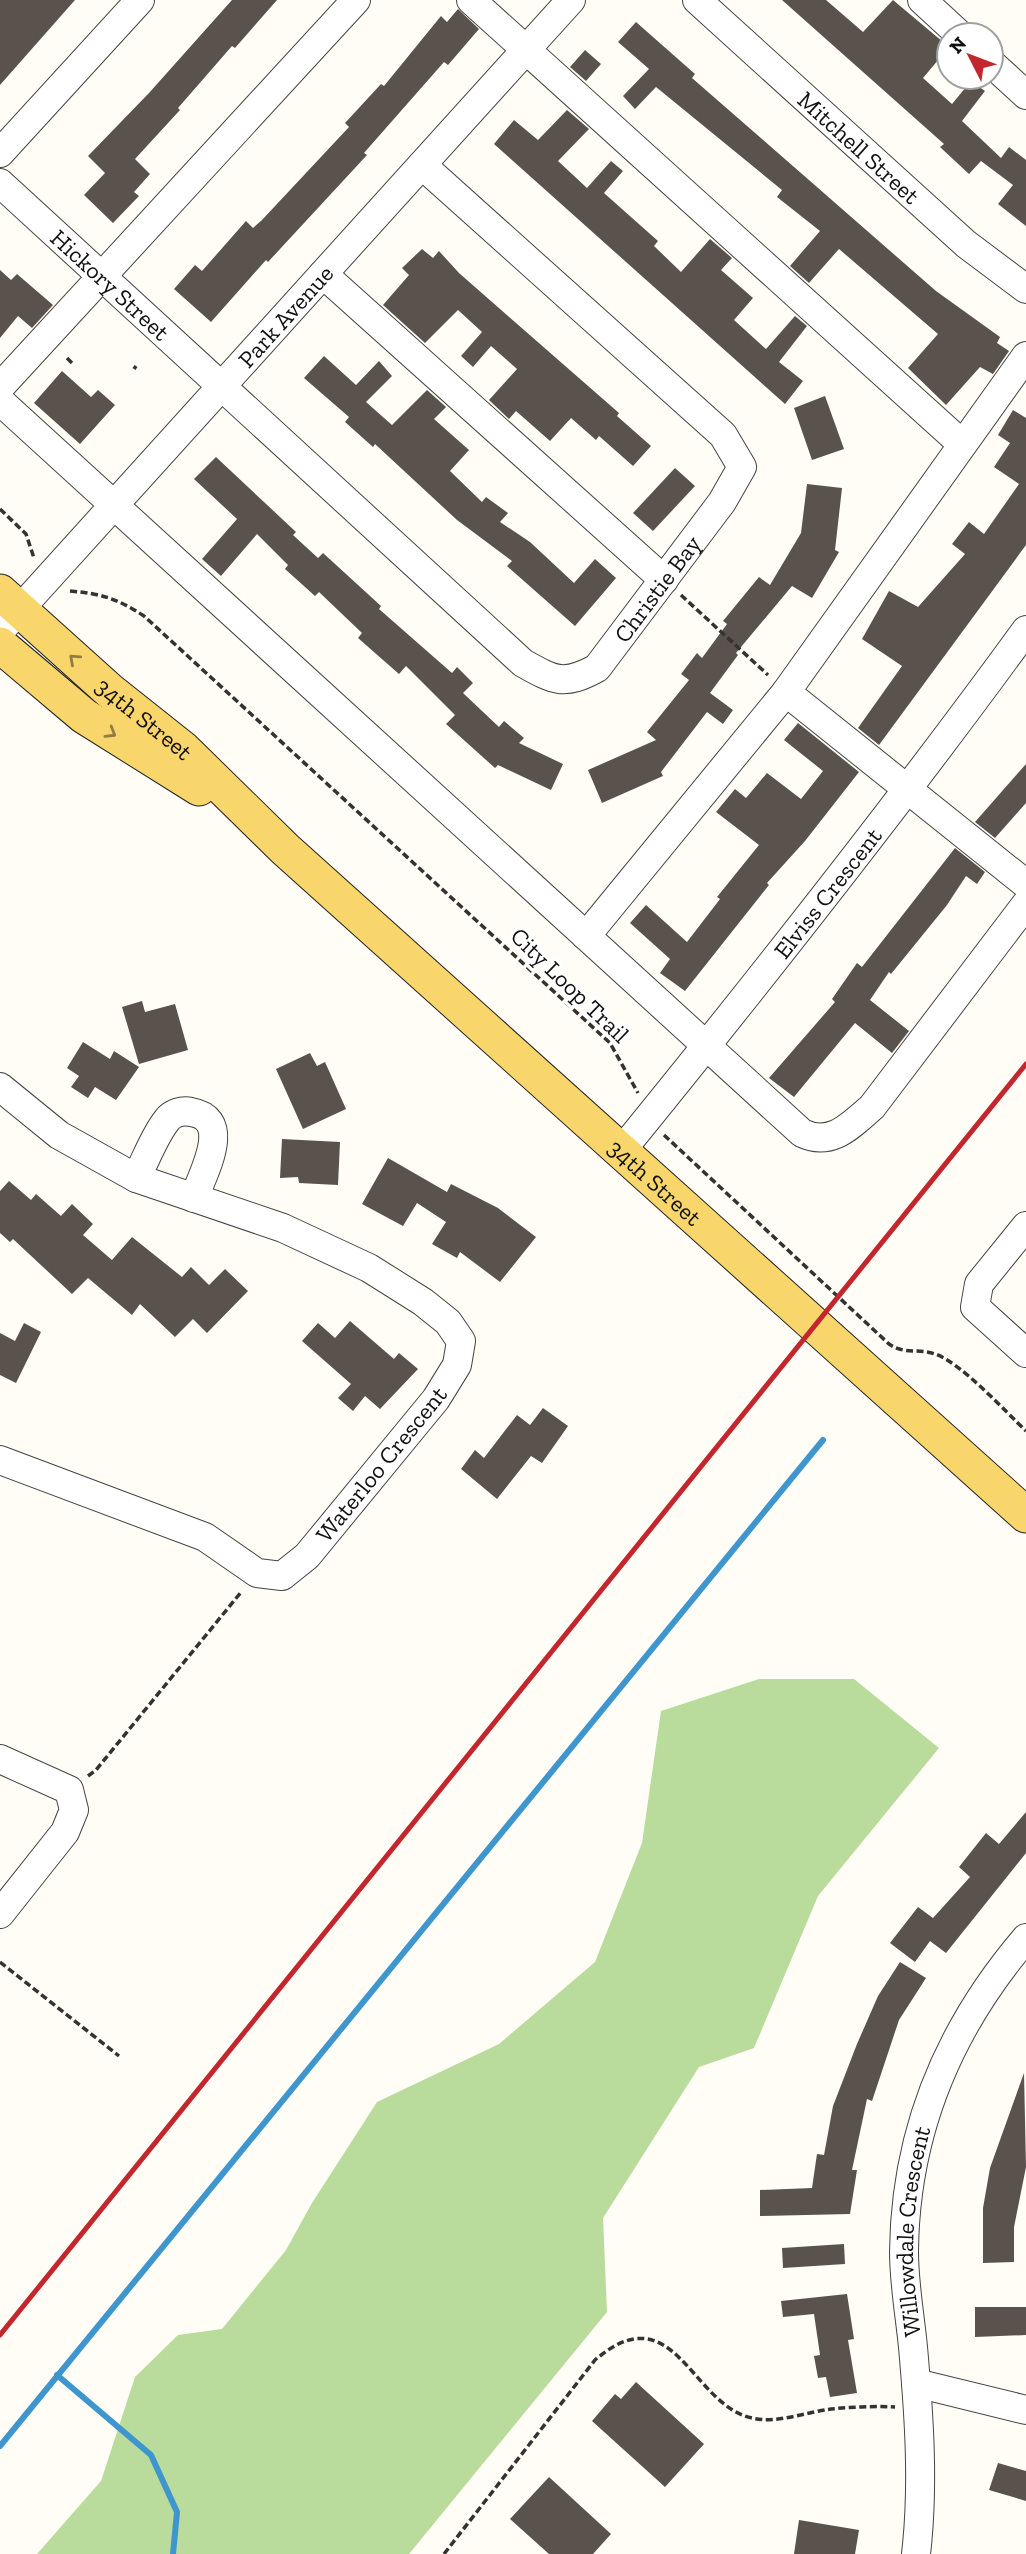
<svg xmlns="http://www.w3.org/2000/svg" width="1026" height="2554" font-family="'Zilla Slab',serif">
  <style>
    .forest { fill: #b9dc9c }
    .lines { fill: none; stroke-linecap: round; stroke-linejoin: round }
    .stream { stroke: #3f96cf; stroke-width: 6 }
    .building { fill: #5a524d }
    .minor-casing { stroke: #444; stroke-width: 30 }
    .major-casing { stroke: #222; stroke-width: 37 }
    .path { stroke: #333; stroke-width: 3.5; stroke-dasharray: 7 3.5; stroke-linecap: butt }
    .minor { stroke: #fff; stroke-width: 28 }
    .major { stroke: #f9d66b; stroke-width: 35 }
    .rail { stroke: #c4262e; stroke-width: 5 }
    .oneway { stroke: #917d42 }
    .labels { text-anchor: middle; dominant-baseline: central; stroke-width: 7; stroke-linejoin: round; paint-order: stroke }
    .street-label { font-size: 24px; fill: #111; stroke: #fff }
  </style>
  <rect width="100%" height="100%" fill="#fffdf5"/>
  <path class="forest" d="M759 1679H854L939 1748 818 1896 754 2048 699 2067 603 2218 607 2312 409 2554H37L101 2481 135 2377 178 2335 222 2329 286 2250 312 2203 377 2102 499 2044 595 1962 642 1843 661 1711Z"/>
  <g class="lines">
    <g class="stream">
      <path d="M57 2375 151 2455 177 2512 173 2554"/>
      <path d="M0 2446 823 1440"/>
    </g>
  </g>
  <g class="building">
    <path d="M0 0H75L0 85Z"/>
    <path d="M232 0H277L235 48 232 46 178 108 180 110 135 159 150 174 134 192 139 196 113 223 84 195 105 173 88 156 149 93Z"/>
    <path d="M782 0H826L863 32 893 0 949 47 923 78 952 104 971 81 985 91 962 121 1001 158 1009 147 1026 160V226L998 204 1013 185 981 161 969 174 940 147 944 144Z"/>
    <path d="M458 9 479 29 448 65 444 62 364 153 367 155 268 262 266 260 211 322 174 289 195 265 202 271 246 221 253 228 262 220 349 127 345 123 381 84 384 86 441 16 447 22Z"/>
    <path d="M636 22 695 74 692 78 936 291 1000 337 997 343 1009 351 993 374 980 367 946 405 908 368 938 334 839 249 809 283 790 266 820 231 777 197 782 190 656 87 635 109 623 96 649 69 618 42Z"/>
    <path d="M585 50 601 64 586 81 570 67Z"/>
    <path d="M567 110 589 129 558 161 587 188 611 161 623 171 604 193 658 241 654 246 681 272 710 239 732 258 721 270 753 298 734 320 766 349 795 316 807 326 779 362 803 381 785 404 494 144 514 120 538 140Z"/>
    <path d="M422 249 433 258 439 251 459 273 619 413 617 416 651 446 633 466 599 436 596 440 571 418 550 441 516 411 509 419 489 400 517 369 491 346 473 367 461 356 482 332 458 310 425 343 383 305 409 275 402 268Z"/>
    <path d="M0 270 11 280 17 274 53 305 32 328 18 316 0 338Z"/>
    <path d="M324 356 356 385 379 361 392 376 366 402 392 425 427 390 446 407 434 419 469 450 450 471 482 502 486 497 508 513 500 522 530 542 574 583 595 559 616 578 575 626 507 566 512 561 457 520 375 444 373 447 345 422 349 417 304 378Z"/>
    <path d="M62 371 91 397 98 390 115 405 80 444 34 403Z"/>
    <path d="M825 396 844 449 812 460 794 408Z"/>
    <path d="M1013 410 1026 418V545L879 745 858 728 902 666 862 639 889 591 918 607 965 554 952 544 969 522 984 534 1019 484 994 467 1010 443 998 435Z"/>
    <path d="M216 457 296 532 293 535 318 558 323 553 381 606 379 609 452 673 457 667 473 683 463 693 499 727 504 721 524 738 519 743 563 764 551 790 498 765 495 768 446 724 455 715 406 666 399 674 358 638 362 633 319 592 315 596 285 569 288 565 257 534 221 576 202 559 237 519 194 479Z"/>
    <path d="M675 468 695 486 653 531 633 513Z"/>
    <path d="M807 484 842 488 835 550 839 552 812 598 792 586 736 653 738 655 710 693 733 710 723 724 707 712 661 772 663 776 602 803 588 770 656 740 647 732 689 680 681 674 697 653 702 658 727 624 723 621 759 577 770 585 801 533Z"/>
    <path d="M798 723 859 772 805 841 767 883 769 885 685 991 660 973 670 959 630 923 646 905 687 942 720 899 717 897 759 845 716 812 735 789 746 798 767 773 801 799 823 771 784 740Z"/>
    <path d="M1026 764V803L995 838 975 822Z"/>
    <path d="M955 848 985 872 977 884 966 876 947 905 891 974 889 972 870 1000 909 1031 892 1053 855 1023 794 1097 769 1078 835 1002 832 999 857 963 862 967Z"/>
    <path d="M142 1001 145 1012 175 1004 188 1050 139 1064 122 1007Z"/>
    <path d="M83 1042 110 1059 114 1051 139 1067 116 1100 95 1087 88 1098 71 1087 79 1076 67 1068Z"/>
    <path d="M310 1053 317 1066 325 1062 346 1109 303 1129 276 1069Z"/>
    <path d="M282 1139 340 1142 338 1185 299 1183 298 1177 280 1178Z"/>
    <path d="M388 1158 447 1192 451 1184 498 1208 536 1237 500 1282 460 1252 457 1258 432 1244 446 1222 417 1203 403 1226 362 1204Z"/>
    <path d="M9 1181 31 1200 36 1194 61 1216 72 1204 93 1224 83 1235 112 1260 132 1237 182 1277 191 1267 209 1285 225 1269 248 1291 207 1333 193 1319 175 1337 140 1304 132 1315 88 1278 72 1294 13 1239 10 1242 0 1233V1191Z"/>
    <path d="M350 1321 394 1359 399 1353 418 1369 380 1409 365 1396 353 1411 338 1398 351 1384 302 1341 318 1323 335 1338Z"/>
    <path d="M24 1323 41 1332 16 1383 0 1375V1333L15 1341Z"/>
    <path d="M543 1408 568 1426 542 1463 531 1456 497 1499 461 1469 475 1450 484 1458 517 1415 530 1425Z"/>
    <path d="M1026 1812V1853L946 1953 930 1941 915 1962 890 1943 918 1907 933 1918 970 1877 959 1867 986 1833 999 1844Z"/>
    <path d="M900 1962 926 1978 899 2020 872 2101 867 2099 852 2170H857L850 2214 760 2216V2190L812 2188 817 2154 824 2155 833 2106 857 2044 878 1996Z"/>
    <path d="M1024 2073 1026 2167 1014 2227V2262L983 2263V2208L990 2168Z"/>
    <path d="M844 2244 845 2264 783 2268 782 2248Z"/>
    <path d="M847 2294 854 2339 848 2340 857 2393 830 2397 826 2377 818 2378 814 2356 820 2355 814 2314 783 2317 781 2301Z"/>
    <path d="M975 2307H1026V2335L975 2337Z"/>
    <path d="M636 2382 704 2444 665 2487 592 2421 615 2394 621 2399Z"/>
    <path d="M998 2463 1026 2471V2501L989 2490Z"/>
    <path d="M549 2477 611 2534 593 2554H549L510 2519Z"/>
    <path d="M799 2520 859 2530 855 2554H794Z"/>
  </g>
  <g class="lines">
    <defs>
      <g id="minor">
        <path d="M471 0 962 444"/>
        <path id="s1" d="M697 0 966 244 1026 289"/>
        <path d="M922 0 960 35"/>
        <path d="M991 63 1026 95"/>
        <path d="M0 153 140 0"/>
        <path id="s2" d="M0 183 523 663C555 681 564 686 597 668L722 502 742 467 723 435 422 165"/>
        <path d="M323 274 664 580"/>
        <path d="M0 387 356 0"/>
        <path d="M0 401 802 1133C831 1147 850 1126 872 1107L1026 904"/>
        <path id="s3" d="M0 631 571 0"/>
        <path d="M786 692 1026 884"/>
        <path d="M586 936 786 692 1026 356"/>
        <path d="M0 1087 59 1135 136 1178 283 1228 369 1268 423 1302 448 1322 461 1341 457 1365 436 1399 307 1556 282 1576 257 1573 205 1537 0 1460"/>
        <path id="s4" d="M622 1150C761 979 897 807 1026 630"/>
        <path d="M136 1178C146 1160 154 1136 167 1120 172 1113 182 1110 191 1112 234 1119 203 1173 194 1198"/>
        <path d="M1026 1226 979 1284 975 1307 1026 1353"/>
        <path d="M0 1759 69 1790 74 1810 65 1832 0 1914"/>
        <path d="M916 2383 1026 2410"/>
        <path id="s5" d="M916 2554C924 2486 919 2415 913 2347 910 2316 904 2284 904 2252 905 2132 949 2028 1026 1938"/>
      </g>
      <g id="major">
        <path id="s6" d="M0 592 110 691 183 749 285 849 1026 1515"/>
        <path d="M0 645 84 716 199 788"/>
      </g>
    </defs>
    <use href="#minor" class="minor-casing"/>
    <use href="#major" class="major-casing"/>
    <g class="path">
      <path d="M67 358 72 363"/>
      <path d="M134 369 136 366"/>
      <path d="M0 509 26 534 34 558"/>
      <path d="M70 591C102 594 116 598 144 616L610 1043 638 1093"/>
      <path d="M681 595 768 675"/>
      <path d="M664 1135 889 1344C905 1355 918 1348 935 1354 960 1362 1005 1411 1026 1431"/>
      <path d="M88 1776 96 1770 242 1591"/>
      <path d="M0 1962 119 2056"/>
      <path d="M444 2554 595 2360C674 2292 691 2405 752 2418 776 2424 807 2412 831 2409 852 2407 874 2406 895 2407"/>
    </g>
    <use href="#minor" class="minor"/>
    <use href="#major" class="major"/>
    <path class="rail" d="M0 2335 1026 1064"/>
  </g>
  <defs><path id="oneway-chevron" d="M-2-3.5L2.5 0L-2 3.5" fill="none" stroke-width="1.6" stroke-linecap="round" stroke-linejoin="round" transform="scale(1.75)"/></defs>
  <g class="oneway">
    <use href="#oneway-chevron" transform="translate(74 659) rotate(-138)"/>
    <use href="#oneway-chevron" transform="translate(111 733) rotate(31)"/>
  </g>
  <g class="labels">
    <g class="street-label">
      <text stroke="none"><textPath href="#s1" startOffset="219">Mitchell Street</textPath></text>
      <text stroke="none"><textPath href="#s2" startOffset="150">Hickory Street</textPath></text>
      <text stroke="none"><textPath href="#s3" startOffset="425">Park Avenue</textPath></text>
      <text stroke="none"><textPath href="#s2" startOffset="889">Christie Bay</textPath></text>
      <text stroke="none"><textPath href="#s6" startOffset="192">34th Street</textPath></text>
      <text stroke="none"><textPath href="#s4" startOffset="329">Elviss Crescent</textPath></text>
      <text transform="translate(570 985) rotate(44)">City Loop Trail</text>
      <text stroke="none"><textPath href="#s6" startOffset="882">34th Street</textPath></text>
      <text transform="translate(381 1464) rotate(-51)">Waterloo Crescent</text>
      <text stroke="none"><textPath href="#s5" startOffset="324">Willowdale Crescent</textPath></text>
    </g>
  </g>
  <g transform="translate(970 56) rotate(312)"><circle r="33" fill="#ffffff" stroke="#a0a0a0" stroke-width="2"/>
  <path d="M0-5L12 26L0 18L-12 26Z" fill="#c4262e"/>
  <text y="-10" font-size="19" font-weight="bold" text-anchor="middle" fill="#111111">N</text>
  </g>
</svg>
